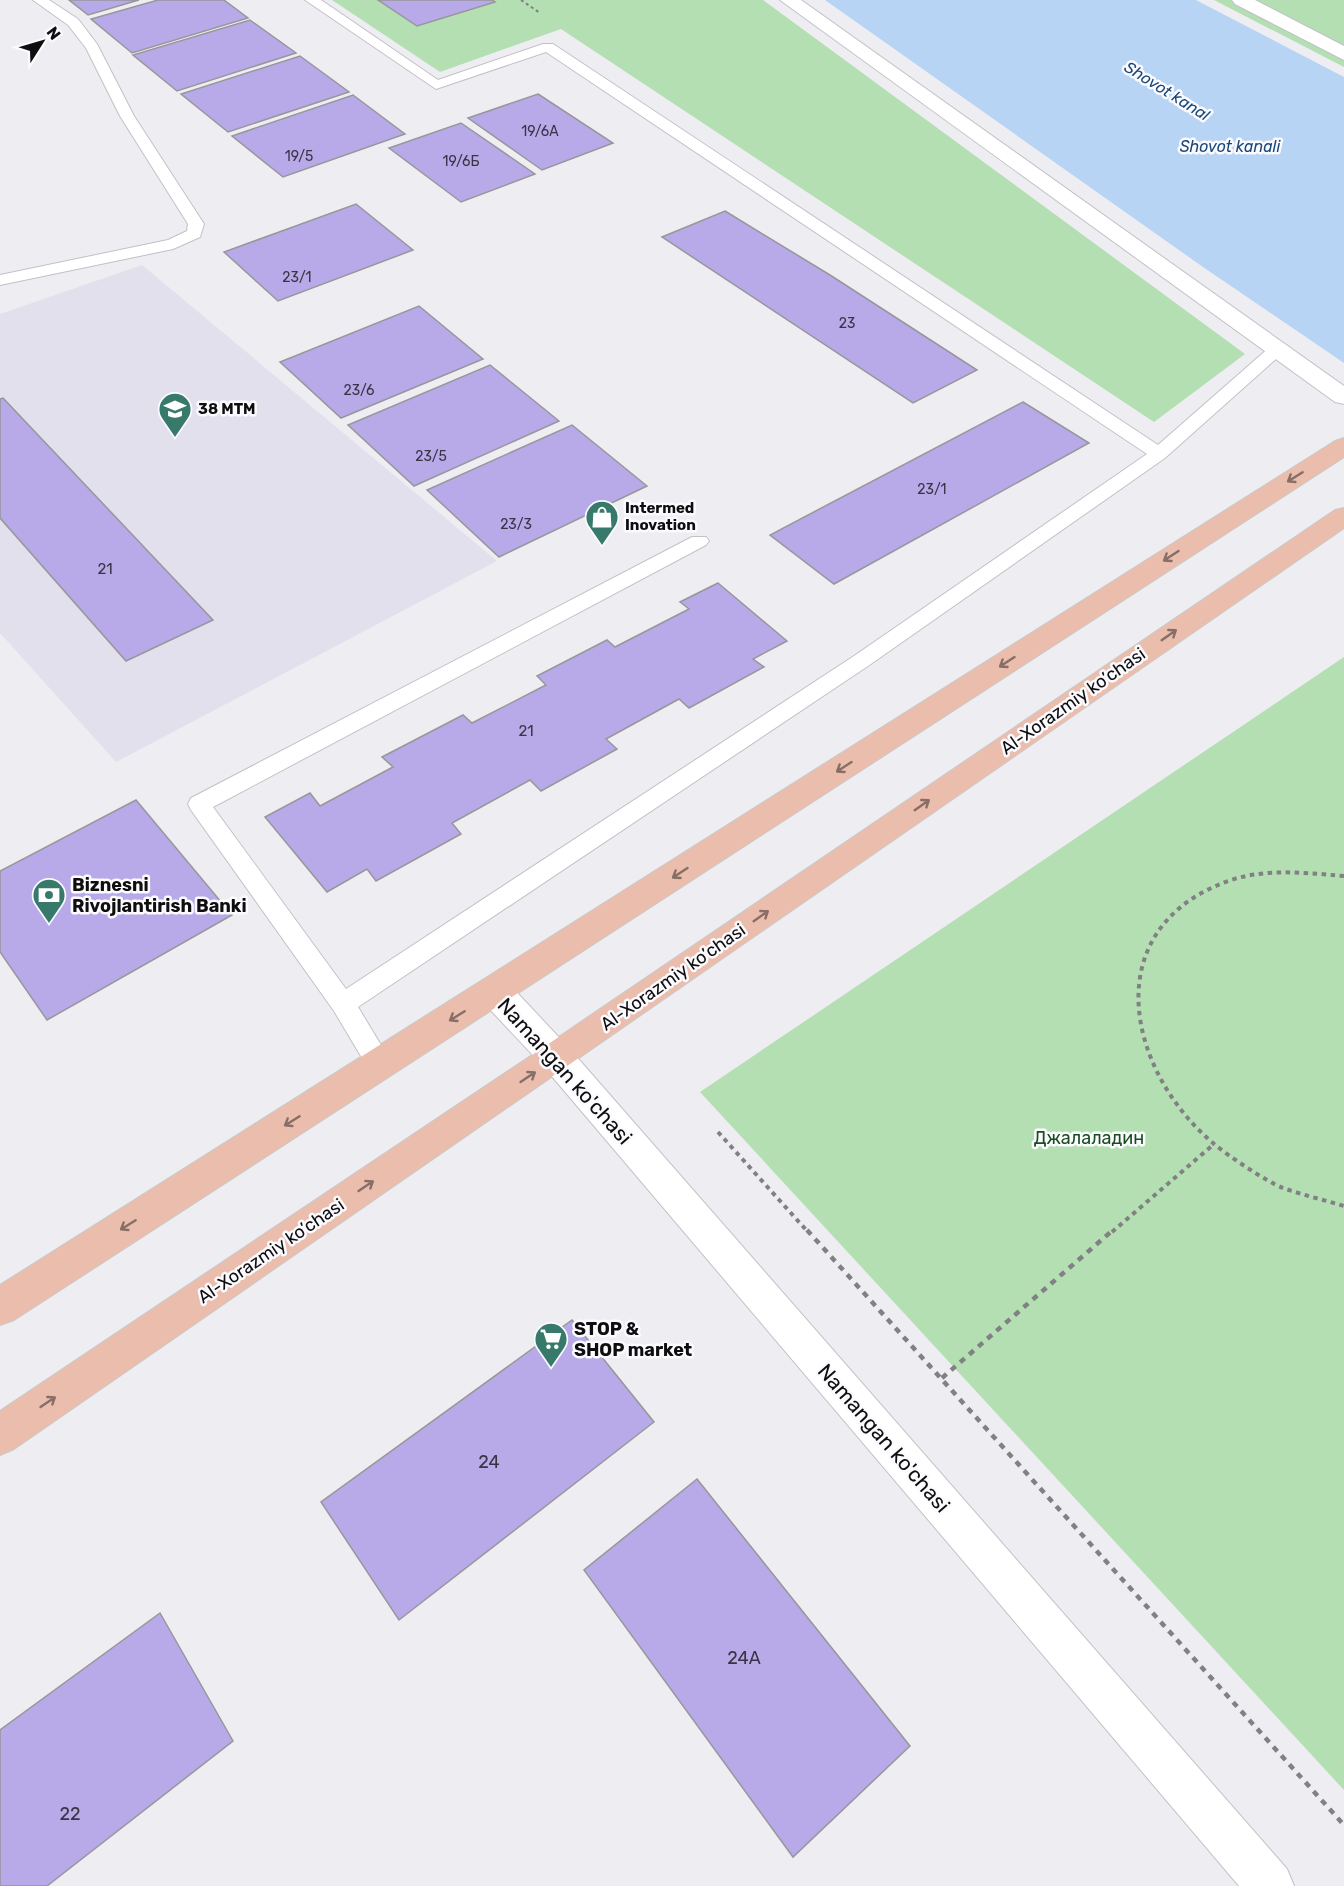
<svg xmlns="http://www.w3.org/2000/svg" width="1344" height="1886" font-family="Rubik,sans-serif">
  <style>
    .built { fill: #e2e0ec }
    .green { fill: #b3dfb3 }
    .water { fill: #b7d4f4 }
    .building { fill: #b8a9e8; stroke: #97979b; stroke-width: 1.5 }
    .lines { fill: none; stroke-linecap: round; stroke-linejoin: round }
    .lane-casing { stroke: #c2c1c6; stroke-width: 2 }
    .street-casing { stroke: #c2c1c6; stroke-width: 2 }
    .primary-casing { stroke: #cacaca; stroke-width: 2 }
    .path-far2 { stroke: #818083; stroke-width: 2; stroke-dasharray: 3 3; stroke-linecap: butt }
    .path-far1 { stroke: #818083; stroke-width: 4; stroke-dasharray: 4.5 4.5; stroke-linecap: butt }
    .path { stroke: #818083; stroke-width: 4.5; stroke-dasharray: 6 6; stroke-linecap: butt }
    .lane { fill: #fff; fill-rule: evenodd }
    .street { fill: #fff; fill-rule: evenodd }
    .primary { fill: #ebbdad; fill-rule: evenodd }
    .oneway { stroke: #886e66 }
    .labels { text-anchor: middle; dominant-baseline: central; stroke-width: 5; stroke-linejoin: round; paint-order: stroke }
    .far-number-label { font-size: 14px; fill: #383545 }
    .far-poi-label { font-size: 15px; font-weight: bold; fill: #0e0e0f; stroke: #fbfafe; text-anchor: start }
    .number-label { font-size: 15px; fill: #383545 }
    .far-water-label { font-size: 16px; font-style: italic; fill: #184778; stroke: #fbfafe }
    .street-label { font-size: 18px; fill: #0e0e0f; stroke: #fbfafe }
    .poi-label { font-size: 18px; font-weight: bold; fill: #0e0e0f; stroke: #fbfafe; text-anchor: start }
    .park-label { font-size: 18px; fill: #184e1d; stroke: #fbfafe }
    .near-number-label { font-size: 18px; fill: #383545 }
    .near-street-label { font-size: 21px; fill: #0e0e0f; stroke: #fbfafe }
  </style>
  <rect width="100%" height="100%" fill="#eeedf2"/>
  <path class="built" d="M142 265 497 561 116 762 0 633V314Z"/>
  <g class="green">
    <path d="M332 0H763L1245 354 1154 422 561 29 440 72Z"/>
    <path d="M1214 0H1344V67Z"/>
    <path d="M1344 657V1790L700 1092Z"/>
  </g>
  <path class="water" d="M825 0H1196L1344 77V363L1203 267Z"/>
  <g class="building">
    <path d="M69 0H139L88 15Z"/>
    <path d="M158 0H224L248 18 132 53 91 19Z"/>
    <path d="M378 0H492L495 2 417 26Z"/>
    <path d="M250 20 296 53 177 91 133 55Z"/>
    <path d="M300 56 349 92 228 132 181 94Z"/>
    <path d="M538 94 613 143 542 170 468 118Z"/>
    <path d="M353 95 405 134 283 177 232 136Z"/>
    <path d="M461 123 535 174 461 202 389 148Z"/>
    <path d="M356 204 413 250 278 301 224 252Z"/>
    <path d="M725 211 830 275 977 370 913 403 662 237Z"/>
    <path d="M419 306 483 359 341 418 280 362Z"/>
    <path d="M490 365 559 421 414 486 348 425Z"/>
    <path d="M3 398 213 620 126 661 0 518V399Z"/>
    <path d="M1023 402 1089 443 834 584 770 535Z"/>
    <path d="M572 425 647 486 499 557 427 490Z"/>
    <path d="M718 583 787 641 753 659 764 667 689 708 679 699 606 739 617 749 541 791 530 780 452 823 461 834 376 881 367 869 327 892 265 817 310 793 320 806 393 767 382 757 463 715 472 723 546 685 537 676 607 640 615 647 689 609 680 602Z"/>
    <path d="M136 800 232 915 47 1020 0 952V871Z"/>
    <path d="M572 1320 654 1422 399 1620 321 1502Z"/>
    <path d="M697 1479 910 1746 793 1857 584 1570Z"/>
    <path d="M160 1613 233 1741 47 1886H0V1730Z"/>
  </g>
  <g class="lines">
    <defs>
      <g id="lane">
        <path d="M33 0H49L78 19 97 44 134 116 204 224 200 237 173 249 0 285V275L168 240 187 231 188 224 120 116 86 48 68 25Z"/>
        <path d="M305 0H321L438 80 543 44H553L1158 445 1271 346H1283L1286 350 1165 458 868 666 358 1007 393 1065 389 1073 380 1076 371 1073 334 1011 191 810 188 804 191 798 692 537H706L709 541 706 545 213 807 346 989 854 656 1147 454 546 52 436 89Z"/>
      </g>
      <g id="street">
        <path d="M780 0H801L1344 386V404L1335 402Z"/>
        <path d="M1232 0H1255L1344 46V60L1235 4Z"/>
        <path d="M495 978 507 982 568 1047 1287 1869 1294 1886H1239L544 1067 483 1002 478 992 483 982Z"/>
      </g>
      <g id="primary">
        <path d="M1344 438V457L14 1320 0 1325V1285L1335 441Z"/>
        <path d="M1344 508V528L14 1449 0 1455V1411L544 1047 1335 510Z"/>
      </g>
    </defs>
    <use href="#lane" class="lane-casing"/>
    <use href="#street" class="street-casing"/>
    <use href="#primary" class="primary-casing"/>
    <path class="path-far2" d="M521 0 540 13"/>
    <g class="path-far1">
      <path d="M1344 876C1307 873 1268 868 1231 880 1097 926 1124 1068 1214 1144 1227 1155 1267 1182 1283 1188 1303 1195 1324 1200 1344 1206"/>
      <path d="M718 1132 808 1232"/>
      <path d="M1112 1232 1214 1144"/>
    </g>
    <g class="path">
      <path d="M807 1230 1344 1825"/>
      <path d="M942 1378 1113 1230"/>
    </g>
    <use href="#lane" class="lane"/>
    <use href="#street" class="street"/>
    <use href="#primary" class="primary"/>
  </g>
  <defs><path id="oneway-shaft" d="M-6 0H5M1.5-3L5.5 0L1.5 3" fill="none" stroke-width="1.6" stroke-linecap="round" stroke-linejoin="round" transform="scale(1.5)"/></defs>
  <g class="oneway">
    <use href="#oneway-shaft" transform="translate(1295 477) rotate(148)"/>
    <use href="#oneway-shaft" transform="translate(1171 556) rotate(147)"/>
    <use href="#oneway-shaft" transform="translate(1169 635) rotate(-35)"/>
    <use href="#oneway-shaft" transform="translate(1007 662) rotate(147)"/>
    <use href="#oneway-shaft" transform="translate(844 767) rotate(147)"/>
    <use href="#oneway-shaft" transform="translate(922 805) rotate(-35)"/>
    <use href="#oneway-shaft" transform="translate(680 873) rotate(147)"/>
    <use href="#oneway-shaft" transform="translate(761 916) rotate(-35)"/>
    <use href="#oneway-shaft" transform="translate(457 1016) rotate(148)"/>
    <use href="#oneway-shaft" transform="translate(528 1077) rotate(-34)"/>
    <use href="#oneway-shaft" transform="translate(292 1121) rotate(148)"/>
    <use href="#oneway-shaft" transform="translate(366 1186) rotate(-34)"/>
    <use href="#oneway-shaft" transform="translate(128 1225) rotate(148)"/>
    <use href="#oneway-shaft" transform="translate(48 1402) rotate(-34)"/>
  </g>
  <defs>
    <symbol id="school-pin" viewBox="-11 -11 22 30"><path d="M0 17L-7.5 6A9.5 9.5 0 1 1 7.5 6Z" fill="#377a6c" stroke="#fbfafe"/><path d="M0-5L7-2L0 1L-7-2ZM-4 1L0 2.5L4 1V4Q0 6-4 4Z" fill="#fff"/></symbol>
    <symbol id="shop-pin" viewBox="-11 -11 22 30"><path d="M0 17L-7.5 6A9.5 9.5 0 1 1 7.5 6Z" fill="#377a6c" stroke="#fbfafe"/><path d="M-5-2.5h2.3a2.7 3.5 0 0 1 5.4 0H5L5.5 6h-11ZM-1.5-2.5h3a1.5 2.3 0 0 0-3 0Z" fill="#fff"/></symbol>
    <symbol id="bank-pin" viewBox="-11 -11 22 30"><path d="M0 17L-7.5 6A9.5 9.5 0 1 1 7.5 6Z" fill="#377a6c" stroke="#fbfafe"/><path d="M-6-4H6V4H-6ZM0-2.3a2.3 2.3 0 1 0 0 4.6a2.3 2.3 0 1 0 0-4.6Z" fill="#fff"/></symbol>
    <symbol id="supermarket-pin" viewBox="-11 -11 22 30"><path d="M0 17L-7.5 6A9.5 9.5 0 1 1 7.5 6Z" fill="#377a6c" stroke="#fbfafe"/><path d="M-6-5.5h2.5l.6 2H6L4.5 2H-2.5L-4.4-4H-6ZM-1.5 3.2a1.3 1.3 0 1 0 .1 0ZM3 3.2a1.3 1.3 0 1 0 .1 0Z" fill="#fff"/></symbol>
  </defs>
  <g fill-rule="evenodd">
    <use href="#school-pin" x="156" y="390" width="38" height="52"/>
    <use href="#shop-pin" x="583" y="498" width="38" height="52"/>
    <use href="#bank-pin" x="30" y="876" width="38" height="52"/>
    <use href="#supermarket-pin" x="532" y="1320" width="38" height="52"/>
  </g>
  <g class="labels">
    <g class="far-number-label">
      <text x="540" y="131">19/6А</text>
      <text x="299" y="156">19/5</text>
      <text x="461" y="161">19/6Б</text>
      <text x="297" y="277">23/1</text>
      <text x="847" y="323">23</text>
      <text x="359" y="390">23/6</text>
      <text x="431" y="456">23/5</text>
      <text x="932" y="489">23/1</text>
      <text x="516" y="524">23/3</text>
    </g>
    <g class="far-poi-label">
      <text x="198" y="409">38 MTM</text>
      <text x="625" y="508">Intermed<tspan x="625" dy="17">Inovation</tspan></text>
    </g>
    <g class="number-label">
      <text x="105" y="569">21</text>
      <text x="526" y="731">21</text>
    </g>
    <g class="far-water-label">
      <text transform="translate(1167 91) rotate(32)">Shovot kanal</text>
      <text x="1230" y="146">Shovot kanali</text>
    </g>
    <g class="street-label">
      <text transform="translate(1073 701) rotate(-35)">Al-Xorazmiy ko’chasi</text>
      <text transform="translate(673 977) rotate(-35)">Al-Xorazmiy ko’chasi</text>
      <text transform="translate(271 1251) rotate(-34)">Al-Xorazmiy ko’chasi</text>
    </g>
    <g class="poi-label">
      <text x="72" y="885">Biznesni<tspan x="72" dy="21">Rivojlantirish Banki</tspan></text>
      <text x="574" y="1329">STOP &amp;<tspan x="574" dy="21">SHOP market</tspan></text>
    </g>
    <g class="park-label">
      <text x="1089" y="1138">Джалаладин</text>
    </g>
    <g class="near-number-label">
      <text x="489" y="1462">24</text>
      <text x="744" y="1658">24A</text>
      <text x="70" y="1814">22</text>
    </g>
    <g class="near-street-label">
      <text transform="translate(565 1071) rotate(48)">Namangan ko'chasi</text>
      <text transform="translate(884 1438) rotate(49)">Namangan ko'chasi</text>
    </g>
  </g>
  <g transform="translate(42 42) rotate(53)" stroke="#fbfafe" stroke-width="4.5" paint-order="stroke">
  <path d="M0-4.5L10 22L0 15L-10 22Z" fill="#0e0e0f"/>
  <text y="-9" font-size="16" font-weight="bold" text-anchor="middle" fill="#0e0e0f">N</text>
  </g>
</svg>
